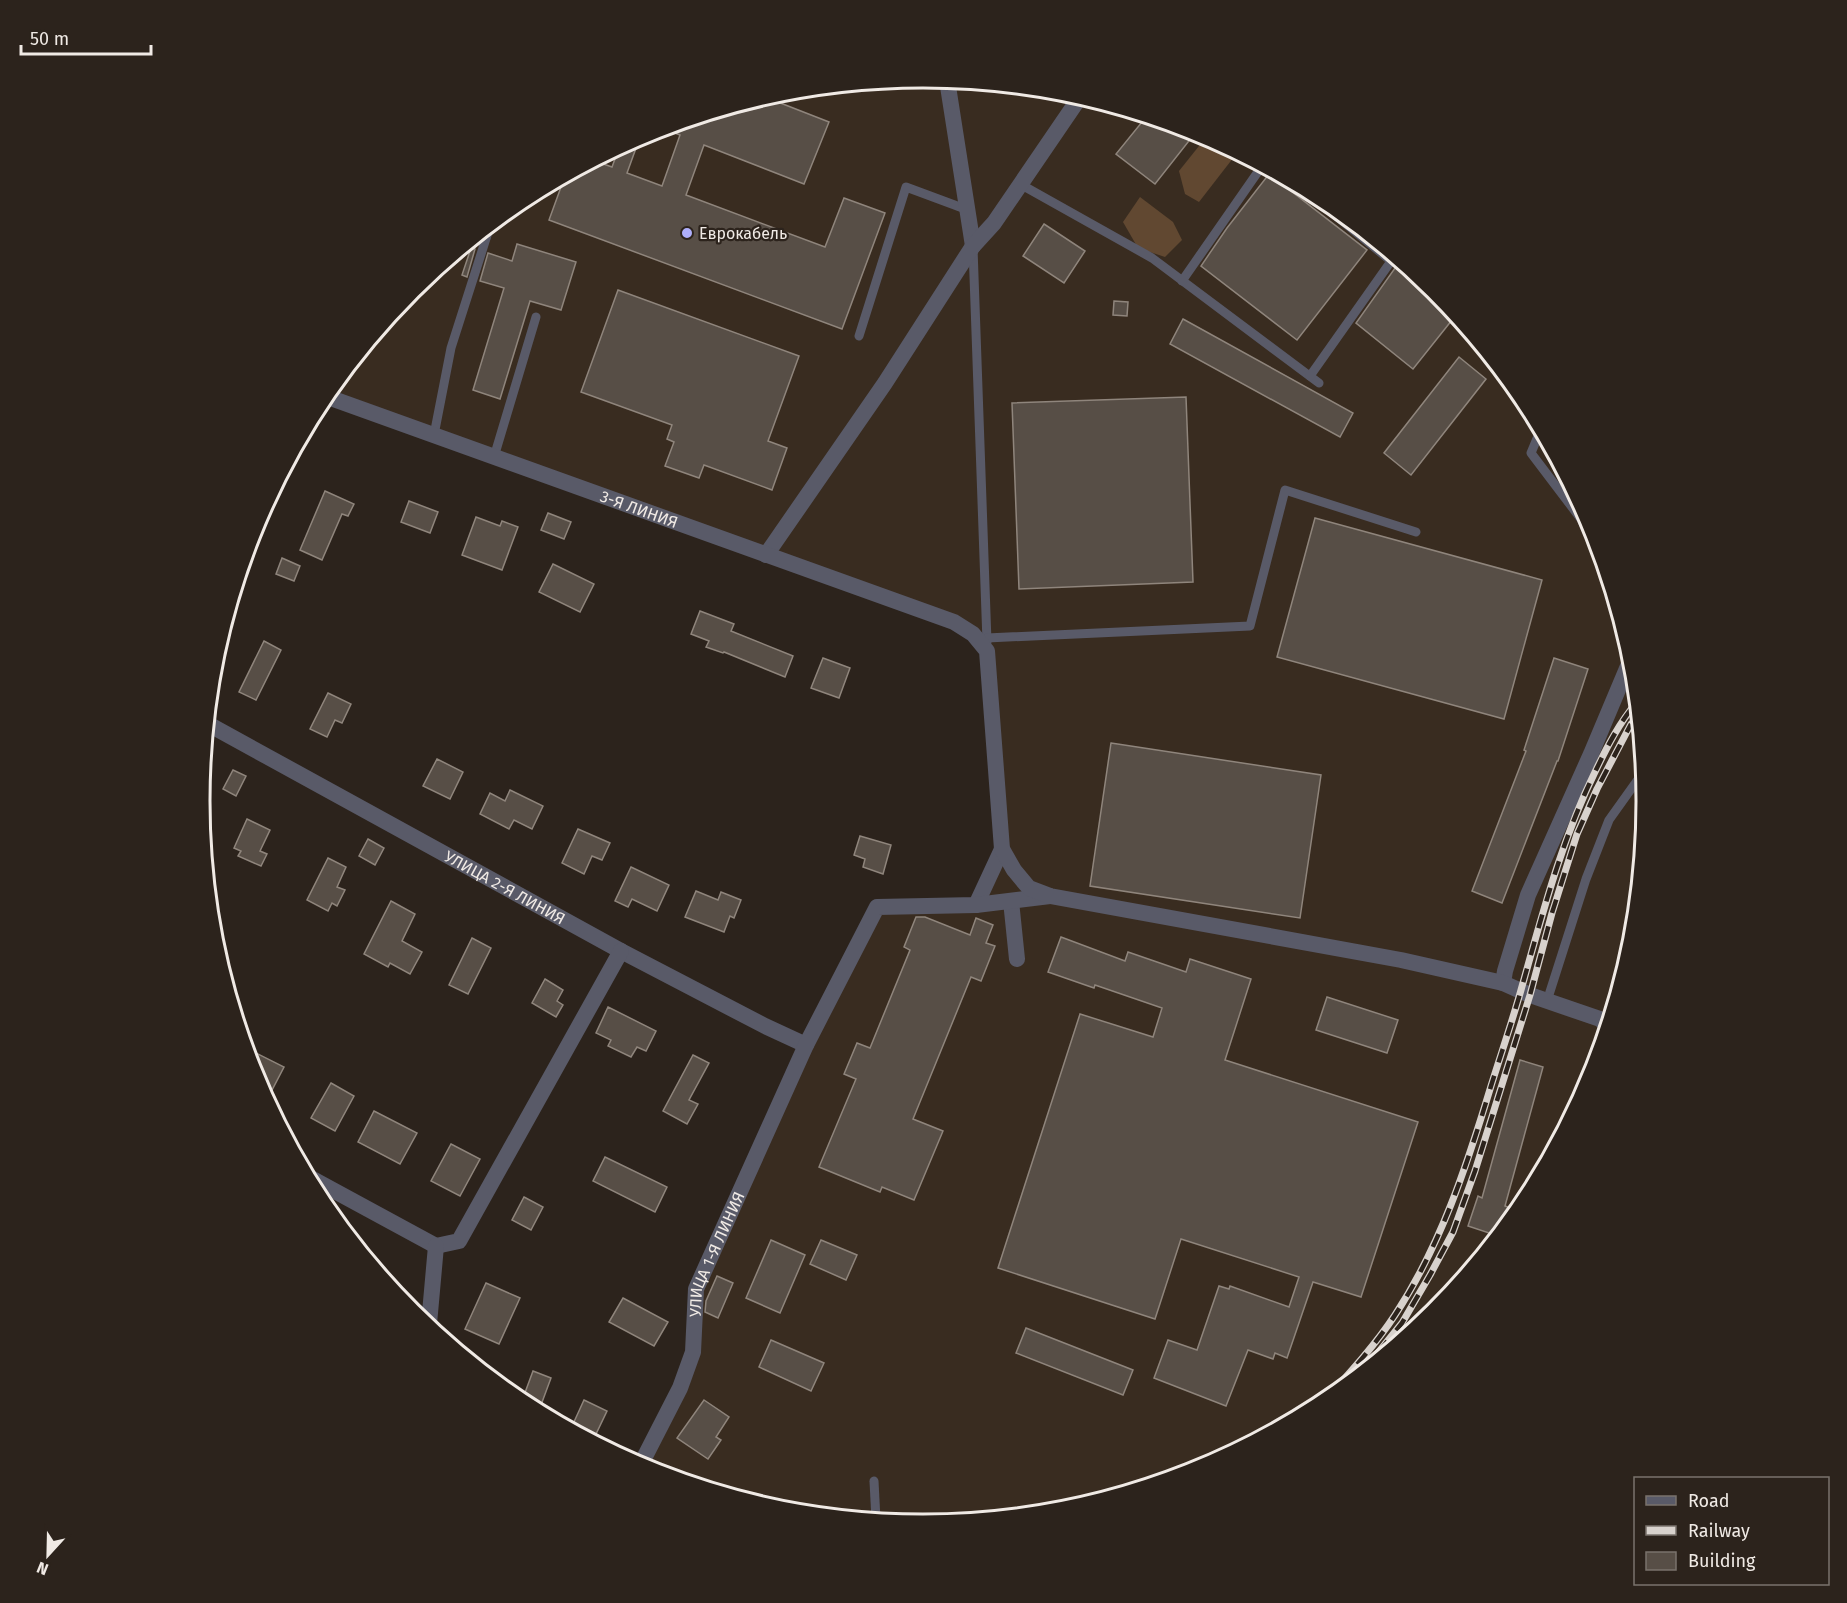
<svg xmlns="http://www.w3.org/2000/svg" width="1847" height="1603" font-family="'Fira Sans',sans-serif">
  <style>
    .built { fill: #392c20 }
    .green { fill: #614831 }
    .building { fill: #574e46; stroke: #8f857c; stroke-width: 1.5 }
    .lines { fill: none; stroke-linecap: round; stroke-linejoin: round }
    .service { stroke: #595a68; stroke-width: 9 }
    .minor { stroke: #595a68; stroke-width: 16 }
    .tertiary { stroke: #595a68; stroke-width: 16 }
    .rail-casing { stroke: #d8d2cd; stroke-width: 7 }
    .rail { stroke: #2c231c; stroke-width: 4.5; stroke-dasharray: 14; stroke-linecap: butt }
    .poi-dot { fill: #aeaefb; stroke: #2c231c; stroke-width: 2 }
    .labels { text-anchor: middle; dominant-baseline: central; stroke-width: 4.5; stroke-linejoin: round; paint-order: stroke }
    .poi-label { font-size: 16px; fill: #f0eae5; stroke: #2c231c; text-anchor: start }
    .street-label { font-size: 16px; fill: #f0eae5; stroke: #2c231c }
    .rim { fill: none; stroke: #f0eae5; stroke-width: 3 }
  </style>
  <rect width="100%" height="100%" fill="#2c231c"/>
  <path class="built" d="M924 78 1065 92 1201 133 1326 200 1435 290 1525 400 1592 525 1633 661 1647 802 1633 943 1592 1079 1525 1204 1435 1313 1325 1403 1200 1470 1064 1511 923 1525 782 1511 646 1470 680 1388 696 1289 877 907 976 905 1002 849 987 651 973 634 325 396 412 290 522 200 647 133 783 92Z"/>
  <g class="green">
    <path d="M1207 136 1237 153 1199 202 1185 194 1179 171Z"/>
    <path d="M1140 197 1173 222 1182 240 1165 257 1138 248 1123 222Z"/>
  </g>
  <g class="building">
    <path d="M765 97 829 122 804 184 704 145 686 195 825 247 844 198 885 213 842 329 549 220 565 176 595 161 612 167 619 148 640 137 627 173 662 186 680 135 662 128Z"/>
    <path d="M1146 117 1196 132 1155 184 1116 154Z"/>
    <path d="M1269 174 1367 250 1297 340 1201 266 1227 228Z"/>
    <path d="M1044 224 1085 251 1064 283 1023 256Z"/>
    <path d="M517 244 576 262 561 310 530 301 500 399 473 390 504 288 480 281 488 253 512 261Z"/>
    <path d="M471 248 475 249 467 277 462 275Z"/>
    <path d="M1400 261 1435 290 1456 315 1413 369 1356 323Z"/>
    <path d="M618 290 799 356 768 441 787 448 772 490 704 465 699 478 665 466 674 442 667 439 672 425 581 392Z"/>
    <path d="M1114 301 1128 302 1127 316 1113 315Z"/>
    <path d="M1183 319 1353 413 1340 437 1170 344Z"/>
    <path d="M1459 357 1486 379 1411 475 1384 453Z"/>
    <path d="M1186 397 1193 582 1019 589 1012 403Z"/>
    <path d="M325 491 354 504 348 516 342 514 322 560 300 550Z"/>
    <path d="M409 501 438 512 430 533 401 522Z"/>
    <path d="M548 513 571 522 564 539 541 530Z"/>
    <path d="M476 517 500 526 502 521 518 527 502 570 462 555Z"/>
    <path d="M1315 518 1542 580 1504 719 1277 657Z"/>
    <path d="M282 558 300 566 294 581 276 574Z"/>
    <path d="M553 564 594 584 580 612 539 592Z"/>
    <path d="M700 611 734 624 731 631 793 656 785 677 724 652 723 653 706 647 709 641 691 634Z"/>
    <path d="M264 641 281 650 256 700 239 692Z"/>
    <path d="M823 658 850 668 839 698 811 688Z"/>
    <path d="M1554 658 1588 669 1558 761H1557L1502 903 1472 891 1526 751 1524 750Z"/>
    <path d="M328 693 351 704 342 723 335 720 327 737 310 729Z"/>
    <path d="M1111 743 1321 775 1300 918 1090 886Z"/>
    <path d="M437 759 463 772 450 799 423 786Z"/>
    <path d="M233 770 246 776 236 796 223 789Z"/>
    <path d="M510 790 543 806 532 829 514 820 509 829 480 814 490 793 505 801Z"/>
    <path d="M247 819 270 830 260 851 267 854 261 866 238 856 241 851 234 848Z"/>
    <path d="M578 829 610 843 602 860 592 856 584 874 562 863Z"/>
    <path d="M860 836 891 845 883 874 863 867 865 859 854 855Z"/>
    <path d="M368 839 384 848 375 865 359 856Z"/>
    <path d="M328 858 346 867 337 887 345 890 337 906 332 903 328 911 307 900Z"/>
    <path d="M631 867 669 885 657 911 632 899 628 907 615 901Z"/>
    <path d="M696 891 718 900 721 892 741 900 734 918 730 916 724 932 685 917Z"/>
    <path d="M391 901 415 914 402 941 422 952 410 974 390 963 388 967 364 954Z"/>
    <path d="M916 917H925L970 935 976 918 993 925 986 943 995 946 981 981 971 977 913 1119 943 1131 914 1200 882 1187 880 1192 819 1167 856 1079 844 1074 857 1043 870 1048 910 950 904 947Z"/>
    <path d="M1061 937 1125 961 1128 952 1186 972 1190 959 1251 979 1225 1060 1418 1122 1361 1297 1313 1282 1287 1358 1275 1353 1273 1359 1248 1350 1226 1406 1154 1378 1168 1340 1197 1350 1219 1286 1229 1289 1230 1286 1289 1307 1299 1277 1181 1239 1155 1319 998 1268 1080 1014 1153 1037 1162 1008 1095 985 1094 988 1048 972Z"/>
    <path d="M472 938 491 948 468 994 449 985Z"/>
    <path d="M545 979 563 990 557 1001 563 1005 556 1017 532 1003Z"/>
    <path d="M1327 997 1398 1020 1387 1053 1316 1030Z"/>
    <path d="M608 1007 656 1031 646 1051 637 1047 631 1057 608 1046 611 1040 596 1033Z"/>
    <path d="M246 1048 284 1067 271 1092 259 1086 255 1078Z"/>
    <path d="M693 1055 709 1063 689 1100 698 1104 687 1124 663 1111Z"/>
    <path d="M1520 1060 1543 1067 1505 1206 1519 1211 1498 1236 1468 1226 1478 1196 1482 1198Z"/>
    <path d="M331 1083 354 1096 335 1131 311 1118Z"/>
    <path d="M374 1111 417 1133 400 1164 358 1142Z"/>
    <path d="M451 1144 480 1159 460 1196 431 1181Z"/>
    <path d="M605 1157 667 1187 655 1212 593 1181Z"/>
    <path d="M524 1197 543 1207 531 1230 512 1220Z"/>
    <path d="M771 1240 805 1255 780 1313 746 1298Z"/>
    <path d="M821 1240 857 1255 846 1280 810 1264Z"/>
    <path d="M717 1276 733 1283 718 1318 705 1312 706 1301Z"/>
    <path d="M486 1283 520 1298 499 1344 465 1329Z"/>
    <path d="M623 1298 668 1322 654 1346 609 1322Z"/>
    <path d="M1026 1328 1133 1370 1123 1395 1016 1353Z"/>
    <path d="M771 1340 824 1363 811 1391 759 1367Z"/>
    <path d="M533 1371 551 1378 541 1405 523 1398Z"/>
    <path d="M584 1400 607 1411 596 1434 573 1424Z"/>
    <path d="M704 1400 729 1417 716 1437 721 1440 708 1459 677 1438Z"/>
  </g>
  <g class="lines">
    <g class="service">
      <path d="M1020 184 1152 258 1319 383"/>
      <path d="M1301 187 1391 261"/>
      <path d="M473 240 486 238"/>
      <path d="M973 248 987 642"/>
      <path d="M1182 281 1262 166"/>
      <path d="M859 336 906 187 968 210"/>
      <path d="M1310 376 1394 257"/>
      <path d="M1541 429 1531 453 1581 519 1606 572"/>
      <path d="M434 435 451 348 490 226"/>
      <path d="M494 457 536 317"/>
      <path d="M1622 624 1628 666"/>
      <path d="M987 638 1250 626 1285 490 1416 532"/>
      <path d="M1547 1001 1586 879 1609 820 1644 771"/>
      <path d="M874 1481 876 1520"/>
    </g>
    <g class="minor">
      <path d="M947 80 973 246"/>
      <path d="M766 555 885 383 973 246 994 223 1080 97"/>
      <path id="s1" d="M208 724 621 951 765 1026 806 1045"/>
      <path d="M1011 901 1017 959"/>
      <path d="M976 905 1002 849"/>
      <path d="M1503 983 1505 971 1528 895 1591 754 1628 666"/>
      <path d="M307 1176 436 1246"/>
      <path d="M436 1246 459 1241 621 951"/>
      <path d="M434 1331 429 1324 436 1246"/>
      <path id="s2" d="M640 1466 680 1388 693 1352 696 1289 806 1045 877 907 976 905 1050 896"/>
    </g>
    <path class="tertiary" id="s3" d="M325 396 954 622 973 634 987 651 1002 849 1014 870 1029 888 1050 896 1401 960 1503 983 1530 995 1600 1019 1608 1026"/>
    <defs>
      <g id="rail">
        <path d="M1361 1374 1402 1323 1430 1275 1453 1232 1475 1171 1530 995 1552 913 1577 834 1597 789 1631 724"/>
        <path d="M1320 1406C1346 1377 1374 1347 1395 1315 1441 1245 1467 1165 1491 1086 1501 1054 1512 1022 1521 990 1542 916 1561 841 1595 772 1607 747 1619 723 1637 702"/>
      </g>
    </defs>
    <use href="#rail" class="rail-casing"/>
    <use href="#rail" class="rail"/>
  </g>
  <circle class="poi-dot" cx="687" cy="233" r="6"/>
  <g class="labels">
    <g class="poi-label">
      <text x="699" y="233">Еврокабель</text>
    </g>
    <g class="street-label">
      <text stroke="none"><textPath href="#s3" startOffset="334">3-Я ЛИНИЯ</textPath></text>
      <text stroke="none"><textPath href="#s1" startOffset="339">УЛИЦА 2-Я ЛИНИЯ</textPath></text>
      <text stroke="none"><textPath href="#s2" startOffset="228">УЛИЦА 1-Я ЛИНИЯ</textPath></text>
    </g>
  </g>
  <path d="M0 0H1847V1603H0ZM210 801a713 713 0 1 1 1426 0a713 713 0 1 1-1426 0Z" fill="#2c231c" fill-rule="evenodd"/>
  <path class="rim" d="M210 801a713 713 0 1 1 1426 0a713 713 0 1 1-1426 0Z"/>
  <rect x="1634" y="1477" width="195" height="108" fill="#2c231c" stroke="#7a736c" stroke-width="1.5"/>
  <rect x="1646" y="1496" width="30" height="9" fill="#595a68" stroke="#7a736c" stroke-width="1.5"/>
  <text x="1688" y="1507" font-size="18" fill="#f0eae5">Road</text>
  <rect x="1646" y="1526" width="30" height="9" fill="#d8d2cd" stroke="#7a736c" stroke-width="1.5"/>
  <text x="1688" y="1537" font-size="18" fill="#f0eae5">Railway</text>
  <rect x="1646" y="1552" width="30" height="18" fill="#574e46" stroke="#7a736c" stroke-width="1.5"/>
  <text x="1688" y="1567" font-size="18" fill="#f0eae5">Building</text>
  <g transform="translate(48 1555) rotate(202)" stroke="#2c231c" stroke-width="4.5" paint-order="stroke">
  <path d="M0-4.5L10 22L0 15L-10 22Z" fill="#f0eae5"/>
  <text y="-9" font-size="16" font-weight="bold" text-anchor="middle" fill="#f0eae5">N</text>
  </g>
  <path d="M21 45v9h130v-9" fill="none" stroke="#f0eae5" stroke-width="3"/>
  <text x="30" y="45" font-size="18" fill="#f0eae5" stroke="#2c231c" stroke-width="4.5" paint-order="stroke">50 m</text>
</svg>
